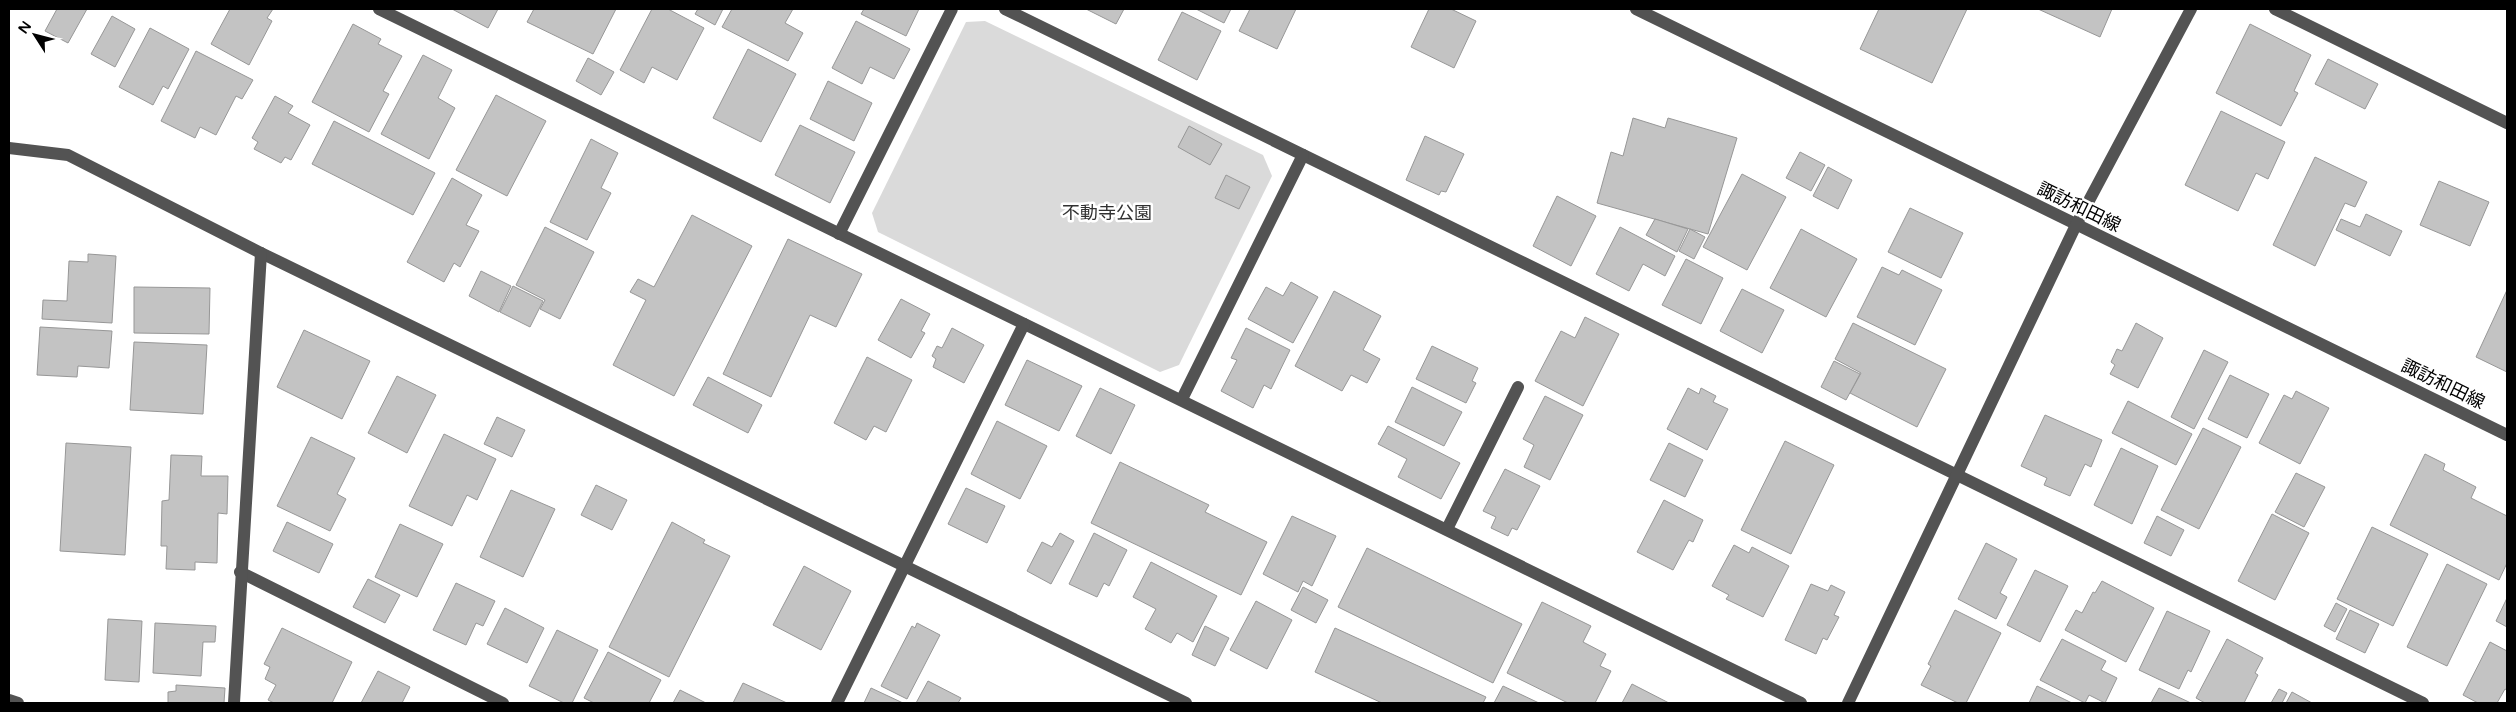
<svg xmlns="http://www.w3.org/2000/svg" width="2516" height="712" font-family="'Varela Round','Noto Sans JP',sans-serif">
  <style>
    .green { fill: #dadada }
    .building { fill: #c3c3c3; stroke: #979797 }
    .lines { fill: none; stroke-linecap: round; stroke-linejoin: round }
    .minor { stroke: #535353; stroke-width: 12 }
    .labels { text-anchor: middle; dominant-baseline: central; stroke-width: 5; stroke-linejoin: round; paint-order: stroke }
    .street-label { font-size: 18px; fill: #000; stroke: #fff }
    .park-label { font-size: 18px; fill: #313131; stroke: #fff }
  </style>
  <rect width="100%" height="100%" fill="#fff"/>
  <path class="green" d="M985 21 1263 155 1272 176 1179 365 1160 372 878 232 872 213 966 22Z"/>
  <g class="building">
    <path d="M57 9H87L68 43 45 31Z"/>
    <path d="M230 9H273L267 18 272 21 249 65 211 44Z"/>
    <path d="M452 9H498L488 28Z"/>
    <path d="M534 9H616L593 54 527 22Z"/>
    <path d="M652 9H668L704 28 677 80 652 67 644 83 620 70Z"/>
    <path d="M698 9H723L715 25 695 14Z"/>
    <path d="M732 9H793L785 23 803 33 788 61 722 27Z"/>
    <path d="M864 9H919L906 36 861 14Z"/>
    <path d="M1086 9H1124L1116 24Z"/>
    <path d="M1196 9H1231L1224 23Z"/>
    <path d="M1250 9H1296L1277 49 1239 31Z"/>
    <path d="M1429 9H1451L1476 21 1454 68 1411 47Z"/>
    <path d="M1879 9H1967L1932 83 1860 49Z"/>
    <path d="M2038 9H2112L2100 37Z"/>
    <path d="M1182 12 1221 31 1197 80 1158 60Z"/>
    <path d="M112 16 135 29 115 67 91 54Z"/>
    <path d="M856 21 910 49 894 79 870 67 862 84 832 68Z"/>
    <path d="M353 24 381 39 378 44 402 56 383 91 389 94 369 132 312 102Z"/>
    <path d="M2250 24 2311 55 2294 91 2298 93 2281 126 2216 93Z"/>
    <path d="M150 28 189 49 168 89 163 86 153 105 119 87Z"/>
    <path d="M748 49 796 74 761 142 713 118Z"/>
    <path d="M196 51 253 80 242 99 236 96 216 135 200 127 195 138 161 121Z"/>
    <path d="M423 55 452 70 438 98 455 108 429 159 381 134Z"/>
    <path d="M588 58 614 72 601 95 576 81Z"/>
    <path d="M2328 59 2378 84 2365 109 2315 84Z"/>
    <path d="M828 81 872 103 854 141 810 119Z"/>
    <path d="M496 95 546 121 507 196 456 170Z"/>
    <path d="M275 96 293 106 288 113 310 125 291 160 285 157 281 163 254 149 258 142 252 138Z"/>
    <path d="M2221 111 2285 142 2268 179 2256 173 2238 211 2185 185Z"/>
    <path d="M1633 118 1665 128 1668 118 1737 138 1708 234 1597 203 1611 152 1623 156Z"/>
    <path d="M334 121 435 173 413 215 312 164Z"/>
    <path d="M800 125 855 152 830 203 775 175Z"/>
    <path d="M1189 126 1222 144 1210 165 1178 147Z"/>
    <path d="M1425 136 1464 154 1446 192 1441 191 1439 195 1406 180Z"/>
    <path d="M591 139 618 153 601 188 611 193 587 240 550 222Z"/>
    <path d="M1800 152 1825 165 1811 191 1786 178Z"/>
    <path d="M2315 157 2367 182 2355 207 2345 203 2315 266 2273 245Z"/>
    <path d="M1828 167 1852 180 1838 209 1813 196Z"/>
    <path d="M1742 174 1786 197 1747 270 1703 247Z"/>
    <path d="M1226 175 1250 187 1239 209 1215 198Z"/>
    <path d="M452 178 482 195 466 225 479 231 460 267 454 263 444 282 407 262Z"/>
    <path d="M2439 181 2489 202 2470 246 2420 225Z"/>
    <path d="M1557 196 1596 216 1571 266 1533 246Z"/>
    <path d="M1910 208 1963 233 1941 278 1888 252Z"/>
    <path d="M2366 214 2402 231 2390 256 2336 230 2341 219 2360 227Z"/>
    <path d="M692 215 752 246 674 396 613 365 646 300 630 292 638 279 654 287Z"/>
    <path d="M1655 219 1688 229 1677 252 1646 235Z"/>
    <path d="M545 227 594 252 560 319 540 309 545 300 516 285Z"/>
    <path d="M1620 227 1675 256 1665 276 1643 264 1629 291 1596 274Z"/>
    <path d="M1690 229 1705 237 1694 259 1679 251Z"/>
    <path d="M1801 229 1857 259 1826 317 1770 288Z"/>
    <path d="M788 239 862 274 836 327 810 315 771 397 723 374Z"/>
    <path d="M88 254 116 256 112 323 42 319 43 300 67 301 69 261 88 262Z"/>
    <path d="M1686 259 1723 278 1701 324 1662 305Z"/>
    <path d="M1882 267 1899 275 1902 270 1942 290 1915 345 1857 317Z"/>
    <path d="M481 271 511 286 499 312 469 296Z"/>
    <path d="M1291 282 1318 297 1293 343 1248 319 1266 287 1283 296Z"/>
    <path d="M513 286 543 301 530 327 500 312Z"/>
    <path d="M134 287 210 288 209 334 134 333Z"/>
    <path d="M1742 289 1784 310 1762 353 1720 331Z"/>
    <path d="M2507 290V372L2476 357Z"/>
    <path d="M1334 291 1381 316 1363 350 1380 359 1367 383 1351 375 1342 391 1295 366Z"/>
    <path d="M901 299 930 314 921 331 925 333 911 358 878 340Z"/>
    <path d="M1585 317 1619 334 1583 406 1535 381 1561 331 1575 338Z"/>
    <path d="M1853 323 1946 369 1917 427 1850 393 1861 373 1835 359Z"/>
    <path d="M2136 323 2163 338 2138 388 2110 374 2115 365 2111 362 2117 349 2122 351Z"/>
    <path d="M40 327 112 331 109 368 78 366 77 377 37 375Z"/>
    <path d="M952 328 984 345 964 383 933 367 936 359 932 356 937 346 942 348Z"/>
    <path d="M1246 328 1290 350 1271 389 1264 385 1253 408 1221 391 1237 360 1231 358Z"/>
    <path d="M304 330 370 361 342 419 277 387Z"/>
    <path d="M134 342 207 345 203 414 130 410Z"/>
    <path d="M1432 346 1478 368 1472 381 1476 383 1466 403 1416 379Z"/>
    <path d="M2204 350 2228 362 2194 429 2171 417Z"/>
    <path d="M867 357 912 380 886 432 874 426 866 440 834 423Z"/>
    <path d="M1027 360 1082 386 1059 431 1005 405Z"/>
    <path d="M1834 361 1860 374 1846 400 1821 387Z"/>
    <path d="M2230 375 2269 394 2247 438 2208 419Z"/>
    <path d="M397 376 436 395 407 453 368 433Z"/>
    <path d="M708 377 762 405 748 433 693 405Z"/>
    <path d="M1412 387 1462 412 1444 446 1395 422Z"/>
    <path d="M1100 388 1135 405 1111 454 1076 436Z"/>
    <path d="M1688 388 1699 394 1701 388 1716 396 1713 402 1728 409 1707 450 1667 429Z"/>
    <path d="M2296 391 2329 408 2300 464 2259 443 2284 395 2292 399Z"/>
    <path d="M1545 396 1583 415 1550 480 1524 467 1534 445 1523 439Z"/>
    <path d="M2128 401 2192 434 2176 465 2112 433Z"/>
    <path d="M2045 415 2102 440 2091 467 2085 464 2070 496 2044 485 2047 478 2021 466Z"/>
    <path d="M497 417 525 430 512 457 484 444Z"/>
    <path d="M997 421 1047 446 1020 499 971 474Z"/>
    <path d="M1388 426 1460 463 1441 499 1398 477 1407 459 1378 444Z"/>
    <path d="M2203 428 2241 447 2199 529 2161 510Z"/>
    <path d="M444 434 496 459 477 500 467 495 452 526 409 506Z"/>
    <path d="M311 437 355 458 337 494 346 499 330 531 277 506Z"/>
    <path d="M1785 441 1834 465 1791 554 1741 530Z"/>
    <path d="M66 443 131 447 125 555 60 551Z"/>
    <path d="M1669 443 1703 460 1685 497 1650 480Z"/>
    <path d="M2121 448 2158 466 2132 524 2094 505Z"/>
    <path d="M2425 454 2445 464 2443 470 2476 487 2471 498 2507 516V563L2499 580 2390 525Z"/>
    <path d="M171 455 202 456 201 476H228L227 514 218 513 217 563 195 562V570L166 569 167 546H161L162 501 169 500Z"/>
    <path d="M1120 462 1209 505 1205 512 1267 542 1241 595 1091 523Z"/>
    <path d="M1505 469 1540 486 1517 530 1512 528 1508 536 1491 528 1496 517 1483 511Z"/>
    <path d="M2296 473 2325 487 2304 527 2275 512Z"/>
    <path d="M596 485 627 500 612 530 581 515Z"/>
    <path d="M966 488 1005 506 987 543 948 524Z"/>
    <path d="M511 490 555 509 523 577 480 557Z"/>
    <path d="M1664 500 1703 520 1693 542 1689 540 1673 570 1637 552Z"/>
    <path d="M2272 514 2309 533 2275 600 2238 581Z"/>
    <path d="M1292 516 1336 536 1312 586 1303 581 1298 592 1263 574Z"/>
    <path d="M2157 516 2184 530 2171 556 2144 543Z"/>
    <path d="M287 522 333 544 319 573 273 551Z"/>
    <path d="M672 522 705 540 703 543 730 556 669 677 609 647Z"/>
    <path d="M400 524 443 544 417 597 375 577Z"/>
    <path d="M2372 527 2428 554 2393 626 2337 599Z"/>
    <path d="M1060 533 1074 541 1051 584 1027 571 1042 542 1052 547Z"/>
    <path d="M1094 533 1127 550 1109 586 1104 583 1097 597 1069 584Z"/>
    <path d="M1986 543 2017 559 2000 593 2007 597 1996 619 1958 599Z"/>
    <path d="M1734 545 1749 553 1752 547 1789 566 1763 617 1726 599 1729 595 1712 586Z"/>
    <path d="M1367 548 1522 624 1493 683 1338 607Z"/>
    <path d="M1151 562 1217 596 1193 642 1177 633 1171 643 1145 629 1156 609 1133 597Z"/>
    <path d="M2447 564 2487 584 2447 666 2407 647Z"/>
    <path d="M804 566 851 591 821 650 773 625Z"/>
    <path d="M2035 570 2068 586 2040 642 2007 625Z"/>
    <path d="M368 579 400 595 385 623 353 607Z"/>
    <path d="M2102 581 2154 608 2126 662 2065 630 2076 610 2082 613 2093 592 2095 593Z"/>
    <path d="M456 583 495 601 483 626 476 623 466 645 433 630Z"/>
    <path d="M1811 584 1828 591 1831 585 1845 592 1834 615 1839 617 1827 640 1823 638 1816 654 1785 640Z"/>
    <path d="M1303 587 1328 600 1316 623 1291 610Z"/>
    <path d="M2507 598V627L2496 621Z"/>
    <path d="M1256 601 1292 620 1267 669 1230 650Z"/>
    <path d="M1542 602 1591 626 1583 642 1606 654 1600 666 1611 671 1595 703H1568L1507 673Z"/>
    <path d="M2336 603 2347 609 2335 632 2324 626Z"/>
    <path d="M505 608 544 628 527 663 487 644Z"/>
    <path d="M1955 610 2001 633 1966 703H1958L1921 685 1931 666 1928 664Z"/>
    <path d="M2350 610 2379 624 2365 653 2336 639Z"/>
    <path d="M2167 611 2210 631 2191 672 2188 670 2179 689 2139 670Z"/>
    <path d="M108 619 142 621 139 682 105 680Z"/>
    <path d="M155 623 216 626 215 642H203L201 676 153 673Z"/>
    <path d="M917 623 940 635 907 699 881 686 912 626 915 628Z"/>
    <path d="M1205 626 1229 638 1215 666 1192 655Z"/>
    <path d="M282 628 352 662 332 703H274L268 700 276 685 265 679 270 667 264 664Z"/>
    <path d="M1335 628 1486 697 1483 703H1382L1315 672Z"/>
    <path d="M557 630 598 650 572 703H564L529 686Z"/>
    <path d="M2062 639 2106 661 2101 670 2117 678 2105 703 2089 695 2085 703 2040 680Z"/>
    <path d="M2227 639 2263 658 2255 673 2258 675 2244 703H2205L2196 698Z"/>
    <path d="M2490 642 2507 651V690L2505 689 2497 703H2478L2463 695Z"/>
    <path d="M608 652 661 680 649 703H594L584 698Z"/>
    <path d="M378 671 410 687 402 703H361Z"/>
    <path d="M928 681 961 698 958 703H916Z"/>
    <path d="M743 683 787 703H733Z"/>
    <path d="M1632 684 1669 703H1622Z"/>
    <path d="M176 685 225 688 224 703H168V692L176 691Z"/>
    <path d="M1503 686 1539 703H1494Z"/>
    <path d="M2037 686 2072 703H2029Z"/>
    <path d="M871 688 903 703H864Z"/>
    <path d="M2159 688 2191 703H2151Z"/>
    <path d="M2279 689 2287 693 2282 703H2271Z"/>
    <path d="M680 690 706 703H673Z"/>
    <path d="M2292 692 2312 703H2286Z"/>
  </g>
  <g class="lines">
    <g class="minor">
      <path d="M379 9 1801 703"/>
      <path d="M1005 9 2423 703"/>
      <path d="M1636 9 2507 435"/>
      <path d="M2275 9 2507 123"/>
      <path d="M9 148 68 155 261 253 1186 703"/>
      <path d="M839 234 952 9"/>
      <path d="M1182 399 1303 155"/>
      <path d="M1447 529 1518 387"/>
      <path d="M240 572 503 703"/>
      <path d="M9 700 18 703"/>
      <path d="M234 703 261 253"/>
      <path d="M837 703 1024 324"/>
      <path d="M1848 703 2076 225 2191 9"/>
    </g>
  </g>
  <g class="labels">
    <g class="street-label">
      <text transform="translate(2079 207) rotate(26)">諏訪和田線</text>
      <text transform="translate(2443 384) rotate(26)">諏訪和田線</text>
    </g>
    <g class="park-label">
      <text x="1107" y="213">不動寺公園</text>
    </g>
  </g>
  <rect width="2516" height="712" fill="none" stroke="#000000" stroke-width="20"/>
  <g transform="translate(35 35) rotate(306)" stroke="#ffffff" stroke-width="4" paint-order="stroke">
  <path d="M0-4L9 19L0 12L-9 19Z" fill="#000000"/>
  <text y="-8" font-size="14" font-weight="bold" text-anchor="middle" fill="#000000">N</text>
  </g>
</svg>
